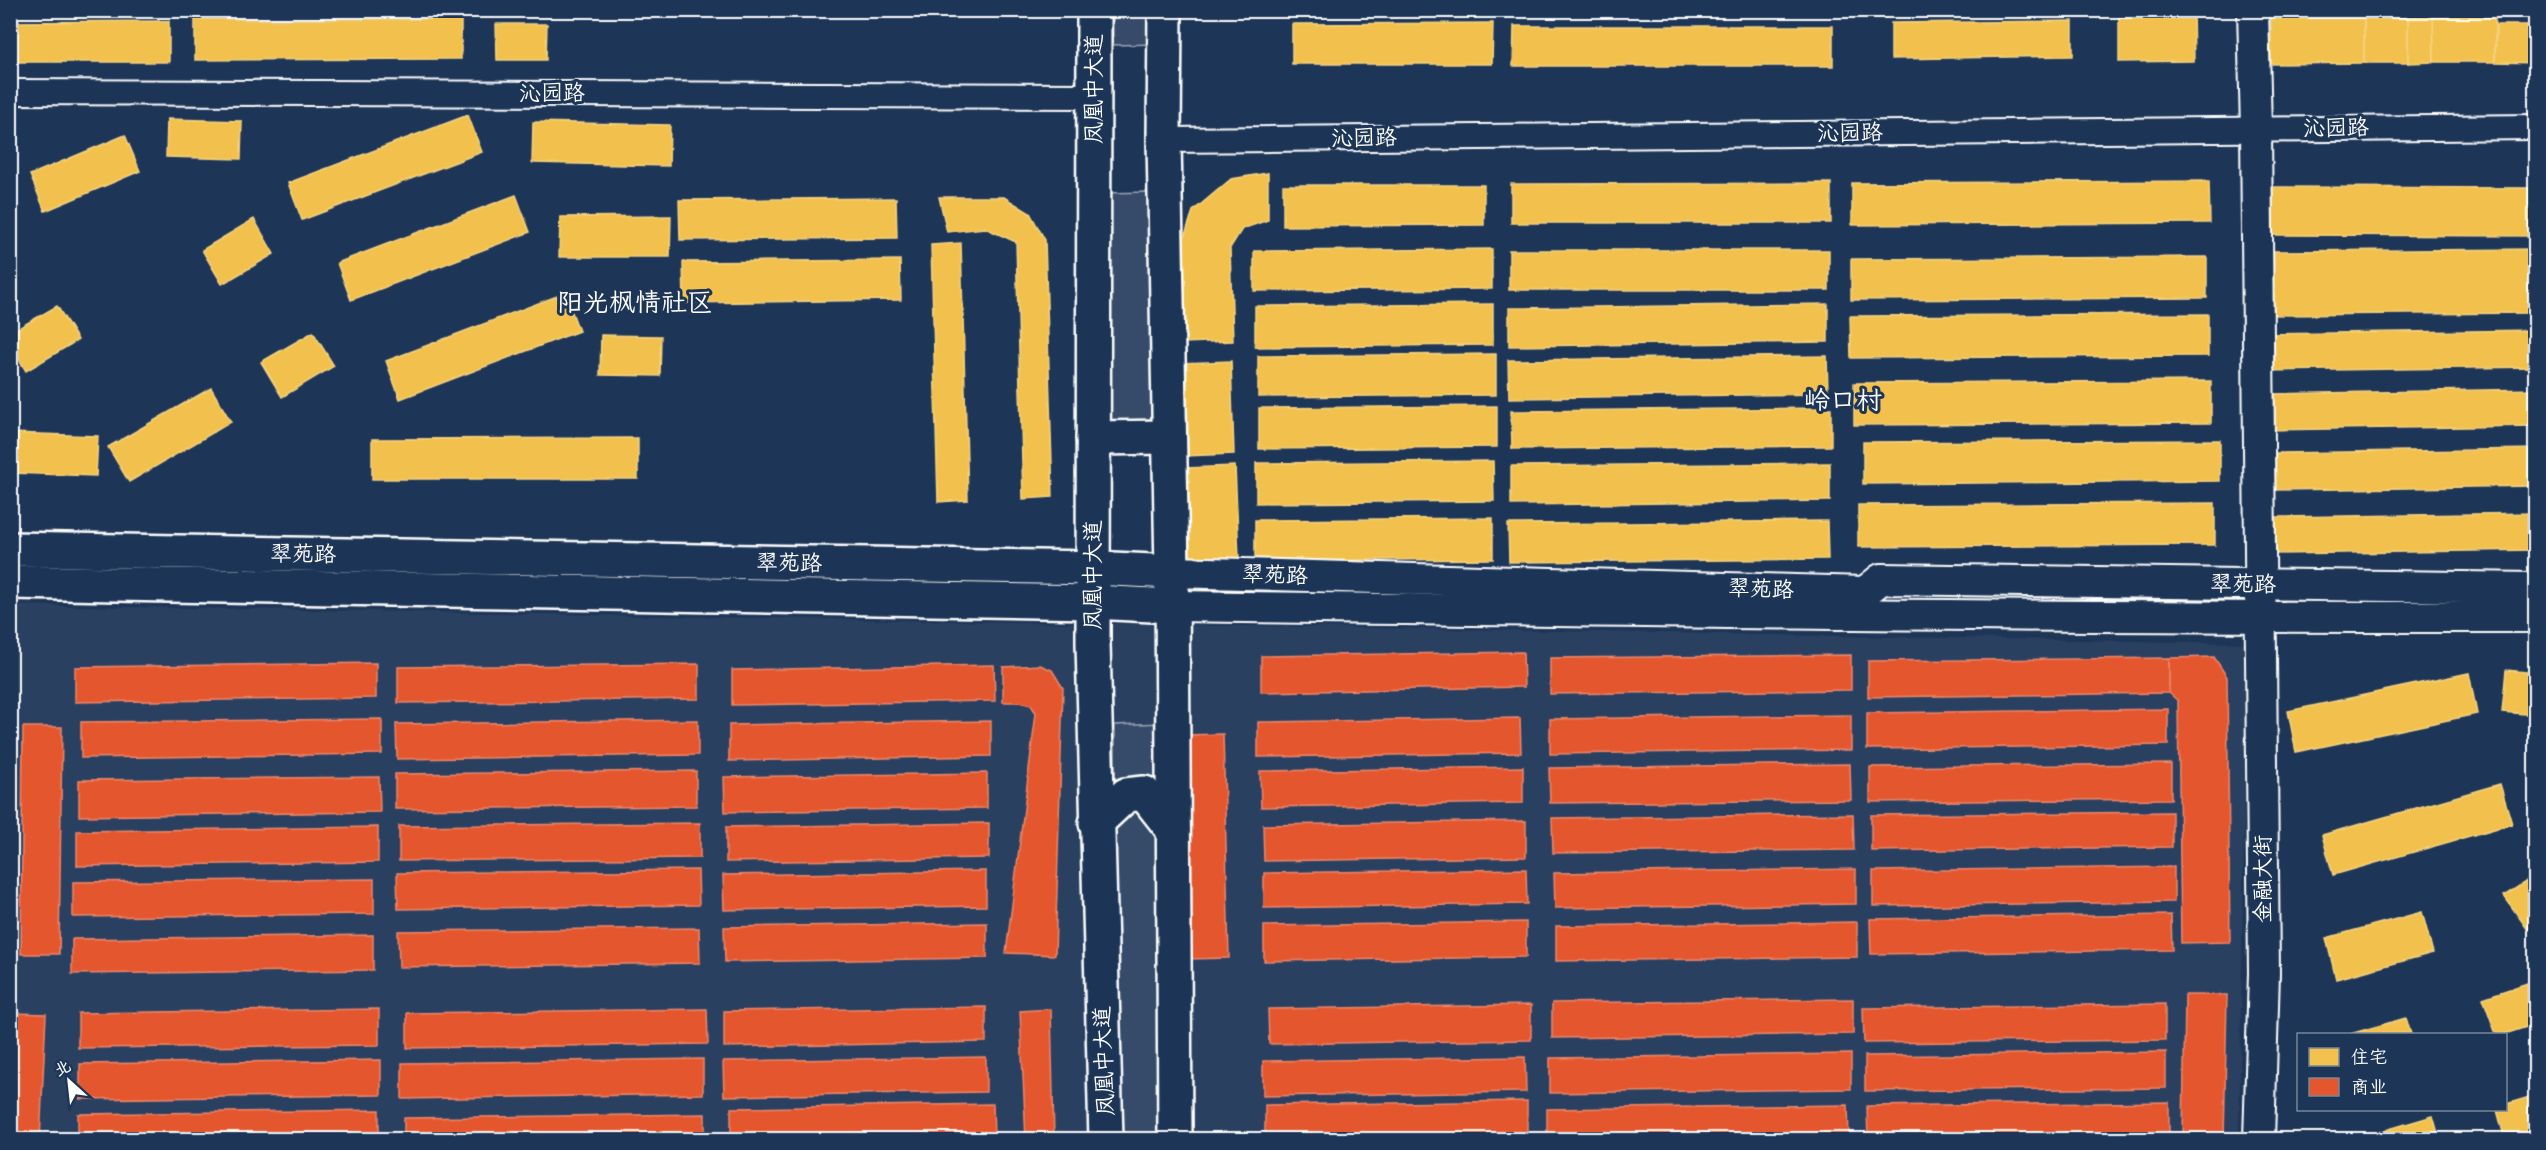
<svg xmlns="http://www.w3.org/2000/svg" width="2546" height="1150" font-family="'Comic Neue','LXGW WenKai TC',sans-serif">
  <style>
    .built { fill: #2a4161 }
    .green { fill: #364b69; stroke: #9aa5b4; stroke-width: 1.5 }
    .homes { fill: #f2c14e; stroke: #f6d483; stroke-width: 1.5 }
    .shops { fill: #e4572e; stroke: #ec896d; stroke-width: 1.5 }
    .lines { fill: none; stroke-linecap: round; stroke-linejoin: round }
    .minor-casing { stroke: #fff; stroke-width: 28 }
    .tertiary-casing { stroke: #fff; stroke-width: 34 }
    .secondary-casing { stroke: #fff; stroke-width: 38 }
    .minor { stroke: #1d3557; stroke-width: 24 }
    .tertiary { stroke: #1d3557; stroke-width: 30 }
    .secondary { stroke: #1d3557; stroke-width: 33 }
    .labels { text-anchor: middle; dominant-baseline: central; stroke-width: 6; stroke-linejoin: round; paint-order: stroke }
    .street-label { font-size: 22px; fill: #fff; stroke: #1d3557 }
    .quarter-label { font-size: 26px; fill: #fff; stroke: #1d3557 }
  </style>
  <rect width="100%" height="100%" fill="#1d3557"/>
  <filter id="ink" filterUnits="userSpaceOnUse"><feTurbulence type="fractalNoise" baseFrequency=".0167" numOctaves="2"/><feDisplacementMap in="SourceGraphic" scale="12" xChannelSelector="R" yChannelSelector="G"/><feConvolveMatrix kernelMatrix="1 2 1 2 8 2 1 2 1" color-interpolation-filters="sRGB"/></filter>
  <g filter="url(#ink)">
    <path class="built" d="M11 605 2247 643 2239 1139 11 1140Z"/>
    <g class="green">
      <path d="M1113 11H1160V44L1113 45Z"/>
      <path d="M1149 192 1154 423 1111 424 1106 193Z"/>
      <path d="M1163 723 1167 1139H1116L1115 725Z"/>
    </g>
    <g class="homes">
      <path d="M2119 10H2193L2194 61 2119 62Z"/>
      <path d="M2433 15H2495V62H2434Z"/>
      <path d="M2433 15 2434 62 2408 63V16Z"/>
      <rect x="2364" y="16" width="44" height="47"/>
      <path d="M2364 16V63L2271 64V17Z"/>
      <path d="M195 19H461V59L195 60Z"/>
      <path d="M169 21V62H10V22Z"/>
      <path d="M2073 21V56L1891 59V23Z"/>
      <path d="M1493 23 1492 64H1292V24Z"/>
      <path d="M496 24H547L546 60H497Z"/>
      <path d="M2496 25H2536V63L2495 62Z"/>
      <path d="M1514 26H1833V66H1513Z"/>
      <path d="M468 115 482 152 302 220 288 183Z"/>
      <path d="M167 119 242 121 241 159 166 157Z"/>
      <path d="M533 122 670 125 669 166 532 163Z"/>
      <path d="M125 135 140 171 45 211 30 175Z"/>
      <path d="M1268 173V220L1242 229 1230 248 1233 341 1183 343 1180 250 1193 211 1231 179Z"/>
      <path d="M2209 181 2210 223 1852 225V183Z"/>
      <path d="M1831 183V223H1511V184Z"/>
      <path d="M1283 185H1484V225L1283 226Z"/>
      <path d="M2265 187 2536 188V236L2265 235Z"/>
      <path d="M516 195 530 232 351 300 337 263Z"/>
      <path d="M939 197H1004L1030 213 1045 240 1053 497 1023 499 1016 242 985 228 947 232Z"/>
      <path d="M896 198 897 238 680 240 679 200Z"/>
      <path d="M671 216 670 257H559L560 217Z"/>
      <path d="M254 219 274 254 222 284 202 250Z"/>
      <path d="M961 243 968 500 938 502 931 245Z"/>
      <path d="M1492 249V289L1254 291V251Z"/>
      <path d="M2536 249V313L2266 315V251Z"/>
      <rect x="1509" y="250" width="320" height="40"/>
      <path d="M2207 257V298L1851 300V259Z"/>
      <path d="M900 260 901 300 684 303 683 262Z"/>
      <path d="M565 293 579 331 400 399 386 361Z"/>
      <path d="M1493 304V345L1255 347V306Z"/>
      <path d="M1828 304V342L1509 346V308Z"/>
      <path d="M57 306 78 340 26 371 10 345V333Z"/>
      <path d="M2208 314V356L1851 358 1850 316Z"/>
      <path d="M2536 330V367L2268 371V334Z"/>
      <path d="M313 332 334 366 282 397 261 362Z"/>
      <path d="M601 335 661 336 660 376 600 375Z"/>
      <path d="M1496 354V395L1258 397V356Z"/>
      <path d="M1827 356 1828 394 1509 398 1508 360Z"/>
      <path d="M1231 361 1234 454 1184 456 1181 363Z"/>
      <path d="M2211 381V423L1854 425V383Z"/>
      <path d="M211 388 231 422 129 482 108 447Z"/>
      <path d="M2536 389V426L2269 430V394Z"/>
      <path d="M1497 406V447L1259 449V408Z"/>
      <path d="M1831 408V446L1512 449 1511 411Z"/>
      <path d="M10 433 98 436 96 476 10 473Z"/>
      <path d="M638 438V479H372V439Z"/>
      <path d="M2220 440V481L1863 484V442Z"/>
      <path d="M2536 449V486L2273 490V453Z"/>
      <path d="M1493 461 1494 501 1256 503V463Z"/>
      <path d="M1830 463V501L1511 505V466Z"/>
      <path d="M1235 466 1239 559 1188 561 1185 468Z"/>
      <path d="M2215 503V545L1858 547V505Z"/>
      <path d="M2536 513V550L2272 554 2271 517Z"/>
      <path d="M1493 518V559L1255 561V520Z"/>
      <path d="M1827 521 1828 559 1509 562 1508 524Z"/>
      <path d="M2506 670 2536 673V715L2502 712Z"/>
      <path d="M2469 673 2477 714 2296 752 2288 711Z"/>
      <path d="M2500 784 2512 824 2333 875 2322 835Z"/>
      <path d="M2536 875V925L2528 930 2504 896Z"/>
      <path d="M2422 912 2433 953 2336 979 2326 938Z"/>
      <path d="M2536 980V1024L2505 1034H2496L2483 998Z"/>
      <path d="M2406 1018 2411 1034H2350Z"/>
      <path d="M2536 1095V1139L2505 1140 2497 1110H2506V1104Z"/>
      <path d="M2433 1116 2440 1140H2352Z"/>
    </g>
    <g class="shops">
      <path d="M1523 652 1524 687 1261 692V656Z"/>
      <path d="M1851 655V690L1550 694V658Z"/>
      <path d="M2214 657 2227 677 2230 942 2181 943 2178 701 2169 693V658Z"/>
      <path d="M2169 658V693L1868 697V661Z"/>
      <path d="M376 663V698L75 702V667Z"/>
      <path d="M699 664V699L398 703V667Z"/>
      <path d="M994 665 995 701 732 705V670Z"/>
      <path d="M1040 665 1052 670 1063 688 1055 955 1006 953 1036 713 1031 705 1019 702H1003V667Z"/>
      <path d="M2168 709V745L1867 749V713Z"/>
      <path d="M1851 715V750L1550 754V719Z"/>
      <path d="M1520 718 1521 753 1258 757V722Z"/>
      <path d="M382 719V754L81 758V722Z"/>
      <path d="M698 720V755L397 759 396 724Z"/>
      <path d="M991 721V756L729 761V725Z"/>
      <path d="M23 727H62L59 954H21Z"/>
      <path d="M1223 734 1229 958 1189 959 1183 735Z"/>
      <path d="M1850 764 1851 800 1550 803 1549 768Z"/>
      <path d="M2171 764V799L1870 802V767Z"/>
      <path d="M1523 767V803L1261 807 1260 771Z"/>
      <path d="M696 771V806L395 809V774Z"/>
      <path d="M987 773V808L725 812 724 777Z"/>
      <path d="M379 777 380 812 79 816V780Z"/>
      <path d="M2172 812V847L1871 851V815Z"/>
      <path d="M1853 814 1854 850 1553 853 1552 818Z"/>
      <path d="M1526 821V857L1264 861 1263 825Z"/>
      <path d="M700 823V858L399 861V826Z"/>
      <path d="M989 823V858L726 862V827Z"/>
      <path d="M378 827V862L77 866V831Z"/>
      <path d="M2174 867V902L1873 906V871Z"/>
      <path d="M1526 869 1527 904 1264 908V873Z"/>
      <path d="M1856 869V904L1555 908 1554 873Z"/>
      <path d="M698 870 699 905 398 909 397 873Z"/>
      <path d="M986 871V906L724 910 723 875Z"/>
      <path d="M374 879V914L73 917V882Z"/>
      <path d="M2171 915 2172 950 1871 954 1870 919Z"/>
      <path d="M1526 922V957L1264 961V926Z"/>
      <path d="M1857 922V957L1556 961V926Z"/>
      <path d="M987 923V958L725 962 724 927Z"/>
      <path d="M699 928 700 963 399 967 398 931Z"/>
      <path d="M373 935V970L72 974V939Z"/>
      <path d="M2185 995H2227L2224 1140H2183Z"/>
      <path d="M1853 999V1034L1552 1038V1003Z"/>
      <path d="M2165 1004V1040L1864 1043 1863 1008Z"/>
      <path d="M1531 1005V1040L1269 1044 1268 1009Z"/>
      <path d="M986 1007V1042L724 1047V1011Z"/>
      <path d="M379 1009V1045L78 1048V1013Z"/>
      <path d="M707 1009 708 1044 407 1048V1013Z"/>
      <path d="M1051 1009 1054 1140H1026L1020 1011Z"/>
      <path d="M14 1013 46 1014 40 1140H11Z"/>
      <path d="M2166 1052V1088L1865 1091V1056Z"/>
      <path d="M1851 1054V1089L1550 1093V1058Z"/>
      <path d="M986 1057V1092L724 1096 723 1061Z"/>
      <path d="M1525 1057 1526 1092 1263 1096V1061Z"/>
      <path d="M703 1059V1094L402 1099V1063Z"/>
      <path d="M381 1060V1095L80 1099V1064Z"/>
      <path d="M1527 1101V1136L1265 1140V1105Z"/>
      <path d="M2169 1102V1137L1868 1140 1867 1106Z"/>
      <path d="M993 1104 994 1139 731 1140V1108Z"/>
      <path d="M1848 1105 1849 1140H1547V1109Z"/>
      <path d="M379 1110V1140H78V1114Z"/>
      <path d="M705 1114V1140H404V1118Z"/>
    </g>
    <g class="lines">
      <defs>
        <g id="minor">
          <path d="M10 92 1094 96"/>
          <path d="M1164 140 2536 127"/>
        </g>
        <g id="tertiary">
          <path d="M2253 10 2256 129 2264 973 2259 1140"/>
          <path d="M1172 572 1865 592 1881 579 2536 588"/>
          <path d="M1172 606C1626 612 2081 618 2536 617"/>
        </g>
        <g id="secondary">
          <path d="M1094 10 1093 643 1106 1140"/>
          <path d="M1165 10 1164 140 1172 572 1175 1140"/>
          <path d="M1093 438 1169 437"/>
          <path d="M10 549 1093 568 1172 572"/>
          <path d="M10 582 1093 602 1172 606"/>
          <path d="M1096 823 1126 795 1144 793 1173 830"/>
        </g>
      </defs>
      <use href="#minor" class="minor-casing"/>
      <use href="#tertiary" class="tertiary-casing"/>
      <use href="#secondary" class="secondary-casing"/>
      <use href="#minor" class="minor"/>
      <use href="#tertiary" class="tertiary"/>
      <use href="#secondary" class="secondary"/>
    </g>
  </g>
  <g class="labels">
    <g class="street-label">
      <text transform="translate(1094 89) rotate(-90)">凤凰中大道</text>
      <text x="552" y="93">沁园路</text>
      <text transform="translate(2336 128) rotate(-1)">沁园路</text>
      <text transform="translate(1850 133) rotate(-1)">沁园路</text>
      <text transform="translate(1364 138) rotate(-1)">沁园路</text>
      <text transform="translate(303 554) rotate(1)">翠苑路</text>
      <text transform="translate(789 563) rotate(1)">翠苑路</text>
      <text transform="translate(1093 575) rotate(-90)">凤凰中大道</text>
      <text transform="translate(1275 575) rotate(2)">翠苑路</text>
      <text transform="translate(2243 584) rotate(1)">翠苑路</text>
      <text transform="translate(1761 589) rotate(2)">翠苑路</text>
      <text transform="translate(2263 879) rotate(-90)">金融大街</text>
      <text transform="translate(1104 1061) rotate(-92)">凤凰中大道</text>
    </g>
    <g class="quarter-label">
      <text x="635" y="303">阳光枫情社区</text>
      <text x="1843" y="401">岭口村</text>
    </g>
  </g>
  <rect width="2546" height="1150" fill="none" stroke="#1d3557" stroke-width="36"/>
  <rect x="18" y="18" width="2510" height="1114" fill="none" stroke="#fff" stroke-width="2" filter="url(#ink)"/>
  <rect x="2297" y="1033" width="210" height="78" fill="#1d3557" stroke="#77869a" stroke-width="1.5"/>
  <rect x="2309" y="1048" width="30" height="18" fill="#f2c14e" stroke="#77869a" stroke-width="1.5"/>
  <text x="2351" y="1063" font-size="18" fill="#ffffff">住宅</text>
  <rect x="2309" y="1078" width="30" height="18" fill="#e4572e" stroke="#77869a" stroke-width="1.5"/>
  <text x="2351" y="1093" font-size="18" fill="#ffffff">商业</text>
  <g transform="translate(69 1081) rotate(333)" stroke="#1d3557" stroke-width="4.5" paint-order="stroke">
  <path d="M0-4.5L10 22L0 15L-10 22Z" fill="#ffffff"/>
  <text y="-9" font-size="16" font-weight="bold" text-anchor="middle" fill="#ffffff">北</text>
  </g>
</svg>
